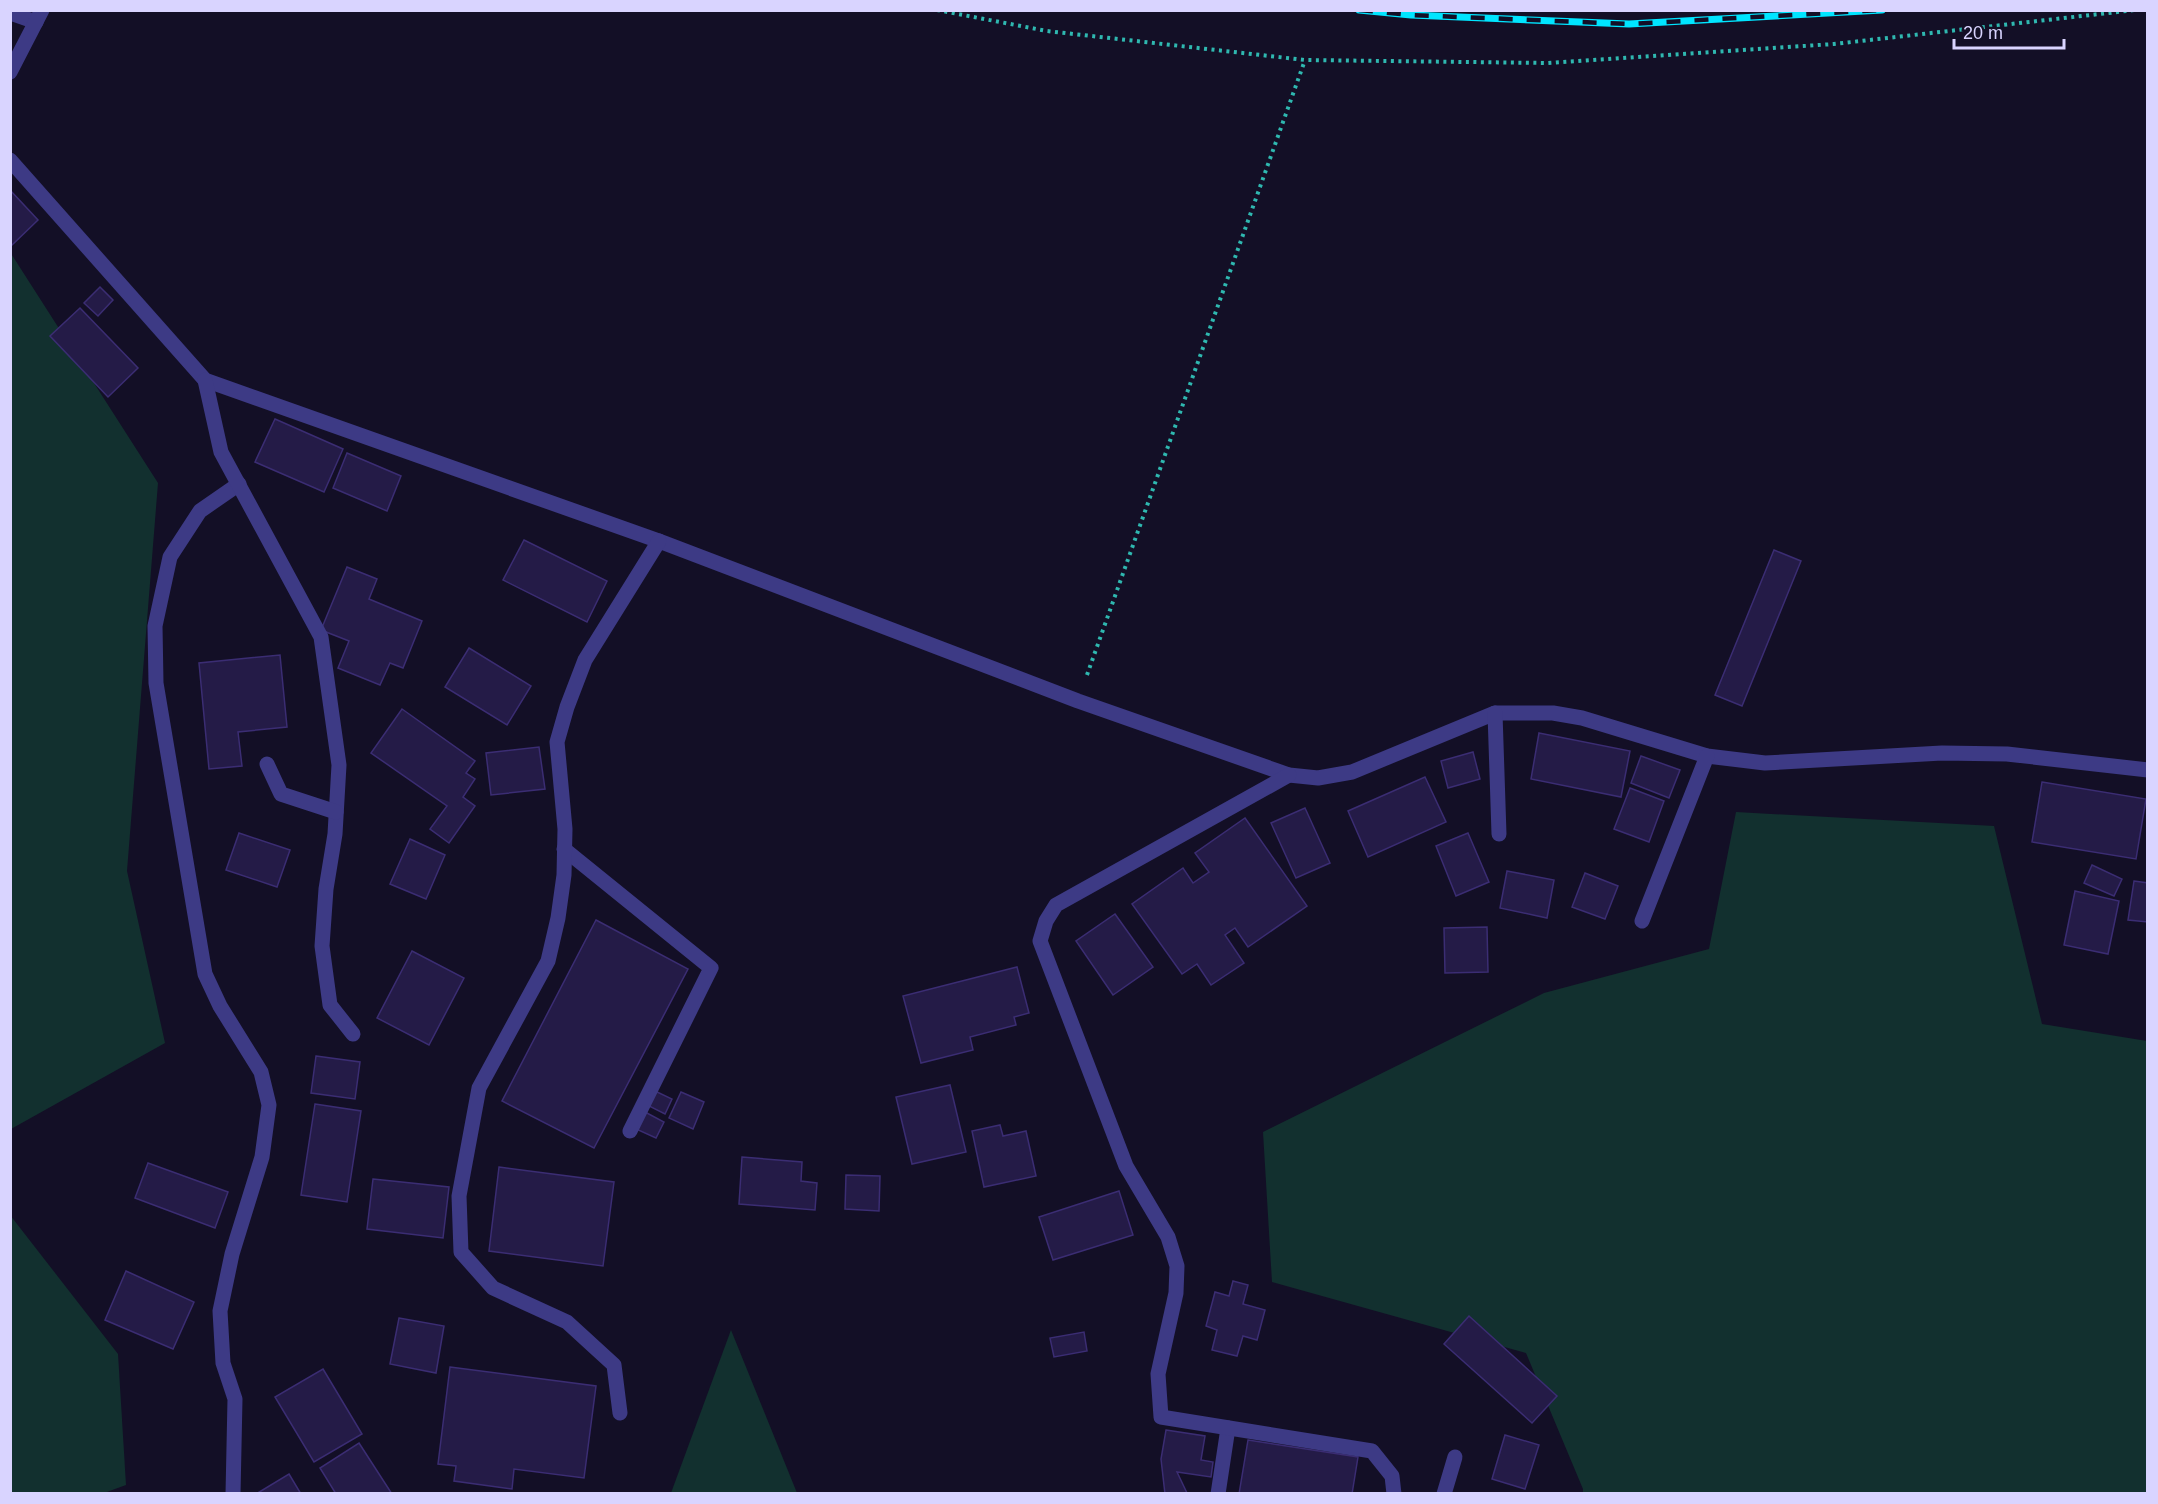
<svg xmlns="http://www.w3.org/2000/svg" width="2158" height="1504" font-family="Arial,sans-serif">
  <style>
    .green { fill: #12302f }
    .building { fill: #241b47; stroke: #3b2d73; stroke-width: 1.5 }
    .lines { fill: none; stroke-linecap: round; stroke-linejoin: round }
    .path { stroke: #2fb8b0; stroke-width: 4; stroke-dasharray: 3 4.5; stroke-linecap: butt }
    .lane { stroke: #3d3a85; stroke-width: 15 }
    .street { stroke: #3d3a85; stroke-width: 15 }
    .rail-casing { stroke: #00e5ff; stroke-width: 7 }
    .rail { stroke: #130f26; stroke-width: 4.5; stroke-dasharray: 14; stroke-linecap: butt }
  </style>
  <rect width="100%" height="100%" fill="#130f26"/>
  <g class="green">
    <path d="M10 252 158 483 127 871 165 1043 11 1129Z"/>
    <path d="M1736 812 1994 826 2042 1024 2147 1041V1493H1583V1489L1526 1353 1272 1282 1263 1132 1544 993 1709 949Z"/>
    <path d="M10 1215 118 1354 126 1485 104 1493H11Z"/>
    <path d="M731 1330 797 1493H671Z"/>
  </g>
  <g class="building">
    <path d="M10 190 38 220 11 246 10 245Z"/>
    <path d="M100 287 113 300 98 316 84 303Z"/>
    <path d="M80 308 138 368 108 397 50 336Z"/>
    <path d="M275 419 343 449 324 492 255 462Z"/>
    <path d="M347 453 401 476 387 511 333 488Z"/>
    <path d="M524 540 607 581 587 622 503 580Z"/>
    <path d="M1774 550 1801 561 1742 706 1715 695Z"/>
    <path d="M347 567 377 579 369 599 422 621 403 668 390 663 380 685 338 668 349 641 321 630Z"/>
    <path d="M469 648 531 686 507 725 445 687Z"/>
    <path d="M280 655 287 727 238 732 242 766 209 769 199 663Z"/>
    <path d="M402 709 475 761 466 773 475 779 463 797 475 806 449 843 430 829 447 806 371 753Z"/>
    <path d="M1539 733 1630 751 1621 797 1531 779Z"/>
    <path d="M539 747 545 789 491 795 486 753Z"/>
    <path d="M1473 752 1480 779 1448 788 1441 761Z"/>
    <path d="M1641 756 1680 770 1669 798 1631 783Z"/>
    <path d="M1425 777 1446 822 1368 857 1348 811Z"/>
    <path d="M2042 782 2146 799 2136 859 2032 842Z"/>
    <path d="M1630 788 1664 801 1649 842 1614 829Z"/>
    <path d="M1305 808 1330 863 1296 878 1271 823Z"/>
    <path d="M1245 818 1307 906 1248 947 1235 928 1225 935 1244 963 1211 985 1197 964 1182 974 1132 904 1183 868 1193 883 1209 872 1195 853Z"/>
    <path d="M239 833 290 850 277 887 226 870Z"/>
    <path d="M1468 833 1489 882 1456 896 1436 846Z"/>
    <path d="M410 839 445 855 426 899 390 884Z"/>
    <path d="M2092 865 2122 879 2114 896 2084 883Z"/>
    <path d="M1507 871 1554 880 1547 918 1500 908Z"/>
    <path d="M1585 873 1618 886 1605 919 1572 907Z"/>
    <path d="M2134 881 2148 883V922L2128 920Z"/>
    <path d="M2075 891 2119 901 2108 954 2064 945Z"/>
    <path d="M1115 914 1153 967 1113 995 1076 941Z"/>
    <path d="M596 920 688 969 594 1148 502 1101Z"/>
    <path d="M1487 927 1488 972 1445 973 1444 928Z"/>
    <path d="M412 951 464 978 429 1045 377 1018Z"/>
    <path d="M1017 967 1029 1013 1014 1017 1016 1025 970 1037 973 1050 921 1063 903 996Z"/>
    <path d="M316 1056 360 1062 355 1099 311 1093Z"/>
    <path d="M950 1085 966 1152 912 1164 896 1097Z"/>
    <path d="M655 1091 672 1099 665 1114 649 1106Z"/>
    <path d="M681 1092 704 1102 693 1129 669 1118Z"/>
    <path d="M315 1104 361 1111 347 1202 301 1195Z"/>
    <path d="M645 1112 664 1122 656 1138 636 1129Z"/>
    <path d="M1000 1125 1003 1136 1026 1131 1036 1176 984 1187 972 1131Z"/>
    <path d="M742 1157 802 1162 801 1181 817 1183 815 1210 739 1204Z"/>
    <path d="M148 1163 228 1192 215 1228 135 1198Z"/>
    <path d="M499 1167 614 1182 603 1266 489 1251Z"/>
    <path d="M846 1175 880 1176 879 1211 845 1209Z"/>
    <path d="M373 1179 449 1187 443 1238 367 1229Z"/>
    <path d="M1119 1191 1133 1235 1053 1260 1039 1217Z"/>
    <path d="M126 1271 194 1302 173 1349 105 1320Z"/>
    <path d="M1233 1281 1248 1285 1243 1304 1265 1310 1257 1340 1243 1336 1237 1356 1212 1350 1217 1330 1206 1326 1215 1292 1229 1296Z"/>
    <path d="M1469 1316 1557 1396 1532 1423 1444 1344Z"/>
    <path d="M399 1318 444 1326 436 1373 390 1364Z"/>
    <path d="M1084 1332 1087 1351 1054 1357 1050 1338Z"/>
    <path d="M450 1367 596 1386 584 1478 514 1469 512 1489 454 1481 456 1466 438 1464Z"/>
    <path d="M323 1369 362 1434 314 1462 275 1397Z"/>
    <path d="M1166 1430 1205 1436 1201 1460 1213 1462 1211 1477 1177 1472 1187 1493 1165 1494 1161 1459Z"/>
    <path d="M1505 1435 1539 1445 1525 1489 1492 1479Z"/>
    <path d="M1248 1440 1358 1457 1352 1494H1239Z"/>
    <path d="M359 1443 392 1494H336L320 1468Z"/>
    <path d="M289 1474 301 1494H256Z"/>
  </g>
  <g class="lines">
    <g class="path">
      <path d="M937 10 1047 31 1305 60 1548 63 1834 44 2135 10"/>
      <path d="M1087 675 1305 60"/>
    </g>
    <g class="lane">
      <path d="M564 849 711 968 630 1131"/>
      <path d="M233 1494 235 1399 223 1363 220 1311 232 1254 262 1157 269 1105 261 1072 220 1006 205 974 156 683 155 626 170 557 200 511 239 484"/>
      <path d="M1218 1494 1228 1428"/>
    </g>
    <g class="street">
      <path d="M10 13 36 22"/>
      <path d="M10 72 42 10"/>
      <path d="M10 160 205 380 659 541 1078 701 1289 775 1318 778 1352 772 1495 713H1553L1582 718 1707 756 1765 763 1942 753 2007 754 2148 770"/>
      <path d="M205 380 221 452 321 637 339 765 335 834 326 889 322 946 330 1005 353 1034"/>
      <path d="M1495 713 1499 834"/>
      <path d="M267 764 281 794 336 812"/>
      <path d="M1289 775 1056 905 1046 921 1040 941 1126 1166 1168 1237 1177 1266 1176 1293 1158 1374 1161 1417 1372 1451 1392 1476 1394 1494"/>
      <path d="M1642 921 1707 756"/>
      <path d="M620 1413 614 1365 567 1322 493 1288 461 1252 459 1196 479 1088 548 961 558 918 564 875 565 829 557 742 567 707 585 660 659 541"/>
      <path d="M1444 1494 1455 1457"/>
    </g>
    <defs>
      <path id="rail" d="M1359 10 1411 15 1629 24 1882 10"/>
    </defs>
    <use href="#rail" class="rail-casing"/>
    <use href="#rail" class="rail"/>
  </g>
  <rect width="2158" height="1504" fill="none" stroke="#d9d4ff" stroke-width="24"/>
  <path d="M1954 39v9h110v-9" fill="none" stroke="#d9d4ff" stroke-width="3"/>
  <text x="1963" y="39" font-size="18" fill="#d9d4ff" stroke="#130f26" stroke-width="4.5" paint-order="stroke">20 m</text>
</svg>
